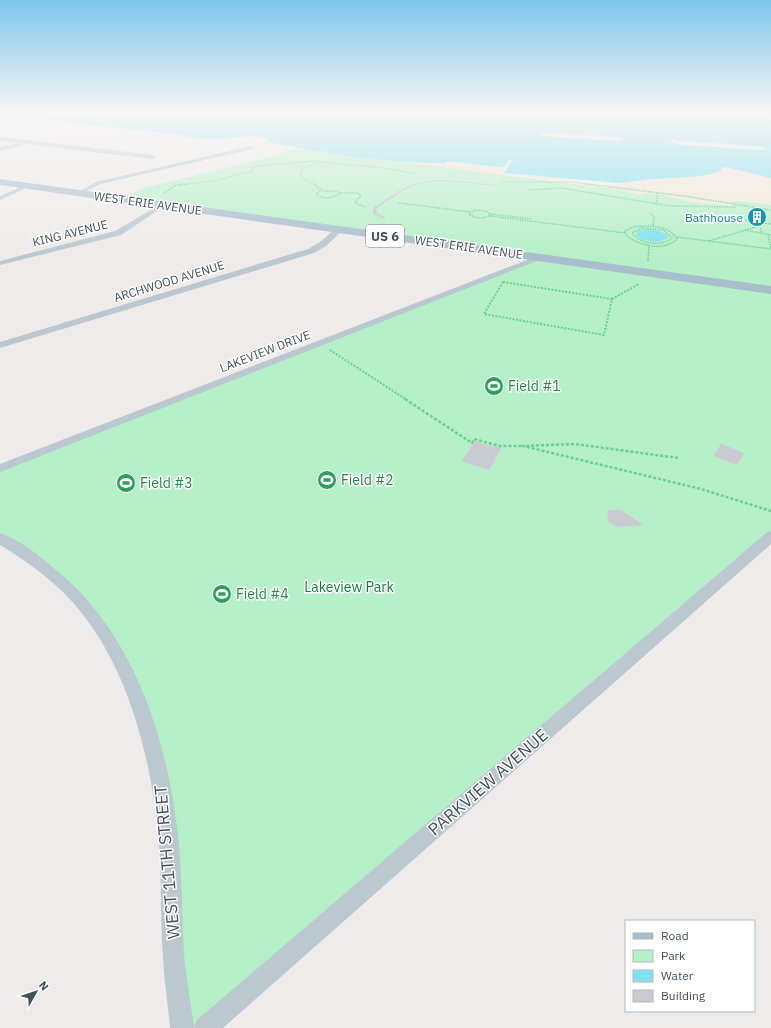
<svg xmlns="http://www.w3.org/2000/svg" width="771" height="1028" font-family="'IBM Plex Sans',sans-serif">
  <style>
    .green { fill: #b6f0c8 }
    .sand { fill: #f2e8da }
    .water { fill: #80e1f0 }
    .pier { fill: #efebeb }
    .building { fill: #c8ccd1; stroke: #cfd2d8 }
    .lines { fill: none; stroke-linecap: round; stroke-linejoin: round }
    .path-far3 { stroke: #6ccf97; stroke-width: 1; stroke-dasharray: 1.5 1; stroke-linecap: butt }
    .path-far2 { stroke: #6ccf97; stroke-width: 1.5; stroke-dasharray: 1.5 1; stroke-linecap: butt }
    .path-far1 { stroke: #6ccf97; stroke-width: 2; stroke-dasharray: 2 1.5; stroke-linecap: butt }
    .path { stroke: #6ccf97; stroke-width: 2.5; stroke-dasharray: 3 2; stroke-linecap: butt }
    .service { fill: #bbc8cf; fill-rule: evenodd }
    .minor { fill: #bbc8cf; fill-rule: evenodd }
    .primary { fill: #a9becd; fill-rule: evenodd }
    .labels { text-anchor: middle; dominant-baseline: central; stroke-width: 3; stroke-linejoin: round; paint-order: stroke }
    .far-street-label { font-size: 12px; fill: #43515a; stroke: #fff }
    .far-culture-label { font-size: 12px; fill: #0d838f; stroke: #fff; text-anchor: end }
    .shield { fill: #fff; stroke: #7b858c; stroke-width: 1 }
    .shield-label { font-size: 13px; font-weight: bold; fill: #43515a }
    .leisure-label { font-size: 14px; fill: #27864d; stroke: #fff; text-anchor: start }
    .park-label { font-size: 14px; fill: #127d40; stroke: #fff }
    .near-street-label { font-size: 17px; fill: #43515a; stroke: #fff }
  </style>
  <rect width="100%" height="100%" fill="#efebeb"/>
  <path class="green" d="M296 149 407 162 771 178V536L205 1028H182L145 720 89 610 0 538V468L539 258 122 199 144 188 262 159Z"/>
  <path class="sand" d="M404 160 771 164V205L738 201 730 202 733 206 696 203 672 198 671 196 644 193 641 195 613 189 401 162Z"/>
  <g class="water">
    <path d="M0 112H771V178L726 167 722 168 719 172 702 176 654 179 618 183 504 173 507 168 447 161 445 163C386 164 324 153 267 142L268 140 253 136 213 139 183 137 184 135 43 120 16 119 21 117 0 118Z"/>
    <path d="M647 229 659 231 667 235 668 238C659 244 643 242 636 235L638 231Z"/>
  </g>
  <g class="pier">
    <path d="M542 133 619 137 626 139 618 141 585 139 543 136 536 134Z"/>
    <path d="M673 140 764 147 769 150H758L682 145 670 142Z"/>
    <path d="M509 160H513L503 174 572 181 587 180 623 184 615 185 549 180 503 175 502 172 504 169H502Z"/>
  </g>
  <g class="building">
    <path d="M475 441 501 448 489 470 462 461Z"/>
    <path d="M721 444 744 453 737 465 714 456Z"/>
    <path d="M609 510H621L643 525 617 527 607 520Z"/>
  </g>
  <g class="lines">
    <g class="path-far3">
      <path d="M501 182H572L594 185"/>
      <path d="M179 185 214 181 253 171V167L257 166 314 161 391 169 416 174"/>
      <path d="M315 185 301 177V171L308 166 318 163"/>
    </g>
    <g class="path-far2">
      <path d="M314 184 321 190 316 194C323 199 331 199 339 194L338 191H321"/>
      <path d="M586 184 684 196 771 210"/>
      <path d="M528 190 561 188 670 206 736 207"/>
      <path d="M164 193 174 186 185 184"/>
      <path d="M339 193H357L361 195 355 203 365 207"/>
      <path d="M399 203 470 212"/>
      <path d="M656 204 658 193"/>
      <path d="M474 210 486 211 491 215C483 219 476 219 469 214Z"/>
      <path d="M650 213 654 217 653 226"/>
      <path d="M490 214 532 219"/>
      <path d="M490 216 625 233"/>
      <path d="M738 219 771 224"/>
      <path d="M640 226C654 226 669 226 677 239 664 252 639 246 626 235L625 231 633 227Z"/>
      <path d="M642 228 663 230 672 238C661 247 640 244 632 233Z"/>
      <path d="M761 228V233"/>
      <path d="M745 230 771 235"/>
      <path d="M768 234 771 249"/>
      <path d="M677 237 771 249"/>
      <path d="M709 241 756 227"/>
      <path d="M648 261 649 245"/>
    </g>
    <g class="path-far1">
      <path d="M503 282 612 299 604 335 484 314Z"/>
      <path d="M612 299 639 284"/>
      <path d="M330 350 407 400"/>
    </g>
    <g class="path">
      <path d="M405 399 472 443 474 439 500 446H523"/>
      <path d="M678 458 575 444 523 446 701 489 771 511"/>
    </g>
    <path class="service" d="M438 180 461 181 495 185 493 186C467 183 435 177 410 187 398 193 387 202 376 209L377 213 385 217V219H383L373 214V208C398 192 407 182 438 180Z"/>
    <g class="minor">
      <path d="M0 137 153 155 156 157 153 159 0 141Z"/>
      <path d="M20 143 22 144V146L0 151V147Z"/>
      <path d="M251 146 253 147V149L100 184 79 195 76 193 96 182Z"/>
      <path d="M25 185 30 186 0 200V196Z"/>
      <path d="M161 204 166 205 121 235 0 265V261L115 231Z"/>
      <path d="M337 227H340L344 229 326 246 314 253 0 348V342L308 249 320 242Z"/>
      <path d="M537 256H540L544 258 0 472V464Z"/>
      <path d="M771 531V544L223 1028H170C168 1004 164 980 163 956 160 919 162 881 159 844 152 758 127 657 65 594 45 574 23 559 0 545V533C20 539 46 561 62 575 138 641 169 747 179 844 182 881 182 918 184 955 186 979 191 1003 194 1027L197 1020 766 533Z"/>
    </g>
    <path class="primary" d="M0 179 771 286V294L0 185Z"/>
  </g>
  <linearGradient id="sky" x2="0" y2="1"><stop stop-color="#7ec6eb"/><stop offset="0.44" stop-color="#f8f6f6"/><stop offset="1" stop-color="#f8f6f6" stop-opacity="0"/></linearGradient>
  <rect width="771" height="256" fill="url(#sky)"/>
  <defs>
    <symbol id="building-disc" viewBox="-11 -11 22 22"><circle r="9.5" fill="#0f9aa8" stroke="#fff"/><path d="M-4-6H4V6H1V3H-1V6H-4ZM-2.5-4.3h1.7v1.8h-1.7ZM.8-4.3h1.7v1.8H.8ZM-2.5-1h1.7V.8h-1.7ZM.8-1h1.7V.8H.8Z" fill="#fff"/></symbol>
    <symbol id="stadium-disc" viewBox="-11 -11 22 22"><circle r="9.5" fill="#2e9e5b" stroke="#fff"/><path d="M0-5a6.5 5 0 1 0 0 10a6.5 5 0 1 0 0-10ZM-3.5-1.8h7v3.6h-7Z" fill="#fff"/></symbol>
  </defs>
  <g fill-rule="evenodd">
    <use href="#building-disc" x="746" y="206" width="22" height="22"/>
    <use href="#stadium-disc" x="483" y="375" width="22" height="22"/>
    <use href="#stadium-disc" x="316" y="469" width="22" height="22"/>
    <use href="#stadium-disc" x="115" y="472" width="22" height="22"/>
    <use href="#stadium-disc" x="211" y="583" width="22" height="22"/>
  </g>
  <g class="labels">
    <g class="far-street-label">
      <text transform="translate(148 203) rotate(8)">WEST ERIE AVENUE</text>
      <text transform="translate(70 233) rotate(-14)">KING AVENUE</text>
      <text transform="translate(469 247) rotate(8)">WEST ERIE AVENUE</text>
      <text transform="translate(169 281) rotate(-17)">ARCHWOOD AVENUE</text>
      <text transform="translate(265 351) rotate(-21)">LAKEVIEW DRIVE</text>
    </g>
    <g class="far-culture-label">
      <text x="743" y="217">Bathhouse</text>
    </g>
    <rect class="shield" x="366" y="225" width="38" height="22" rx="3"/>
    <g class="shield-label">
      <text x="385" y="236">US 6</text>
    </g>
    <g class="leisure-label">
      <text x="508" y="386">Field #1</text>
      <text x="341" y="480">Field #2</text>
      <text x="140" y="483">Field #3</text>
      <text x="236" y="594">Field #4</text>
    </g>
    <g class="park-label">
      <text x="349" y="587">Lakeview Park</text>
    </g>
    <g class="near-street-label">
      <text transform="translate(488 782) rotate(-41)">PARKVIEW AVENUE</text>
      <text transform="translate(167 862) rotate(-95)">WEST 11TH STREET</text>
    </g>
  </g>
  <rect x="625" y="920" width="130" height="92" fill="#ffffff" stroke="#b4b9bd"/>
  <rect x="633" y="933" width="20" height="6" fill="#a9becd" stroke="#b4b9bd"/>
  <text x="661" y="940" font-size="12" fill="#43515a">Road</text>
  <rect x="633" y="950" width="20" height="12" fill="#b6f0c8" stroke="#b4b9bd"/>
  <text x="661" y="960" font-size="12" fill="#43515a">Park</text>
  <rect x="633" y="970" width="20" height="12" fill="#80e1f0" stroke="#b4b9bd"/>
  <text x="661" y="980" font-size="12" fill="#43515a">Water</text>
  <rect x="633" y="990" width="20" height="12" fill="#c8ccd1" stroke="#b4b9bd"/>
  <text x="661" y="1000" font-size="12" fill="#43515a">Building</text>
  <g transform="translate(36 992) rotate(51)" stroke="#ffffff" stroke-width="3" paint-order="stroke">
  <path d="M0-3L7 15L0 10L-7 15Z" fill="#43515a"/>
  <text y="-6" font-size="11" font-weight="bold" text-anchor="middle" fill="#43515a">N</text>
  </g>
</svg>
